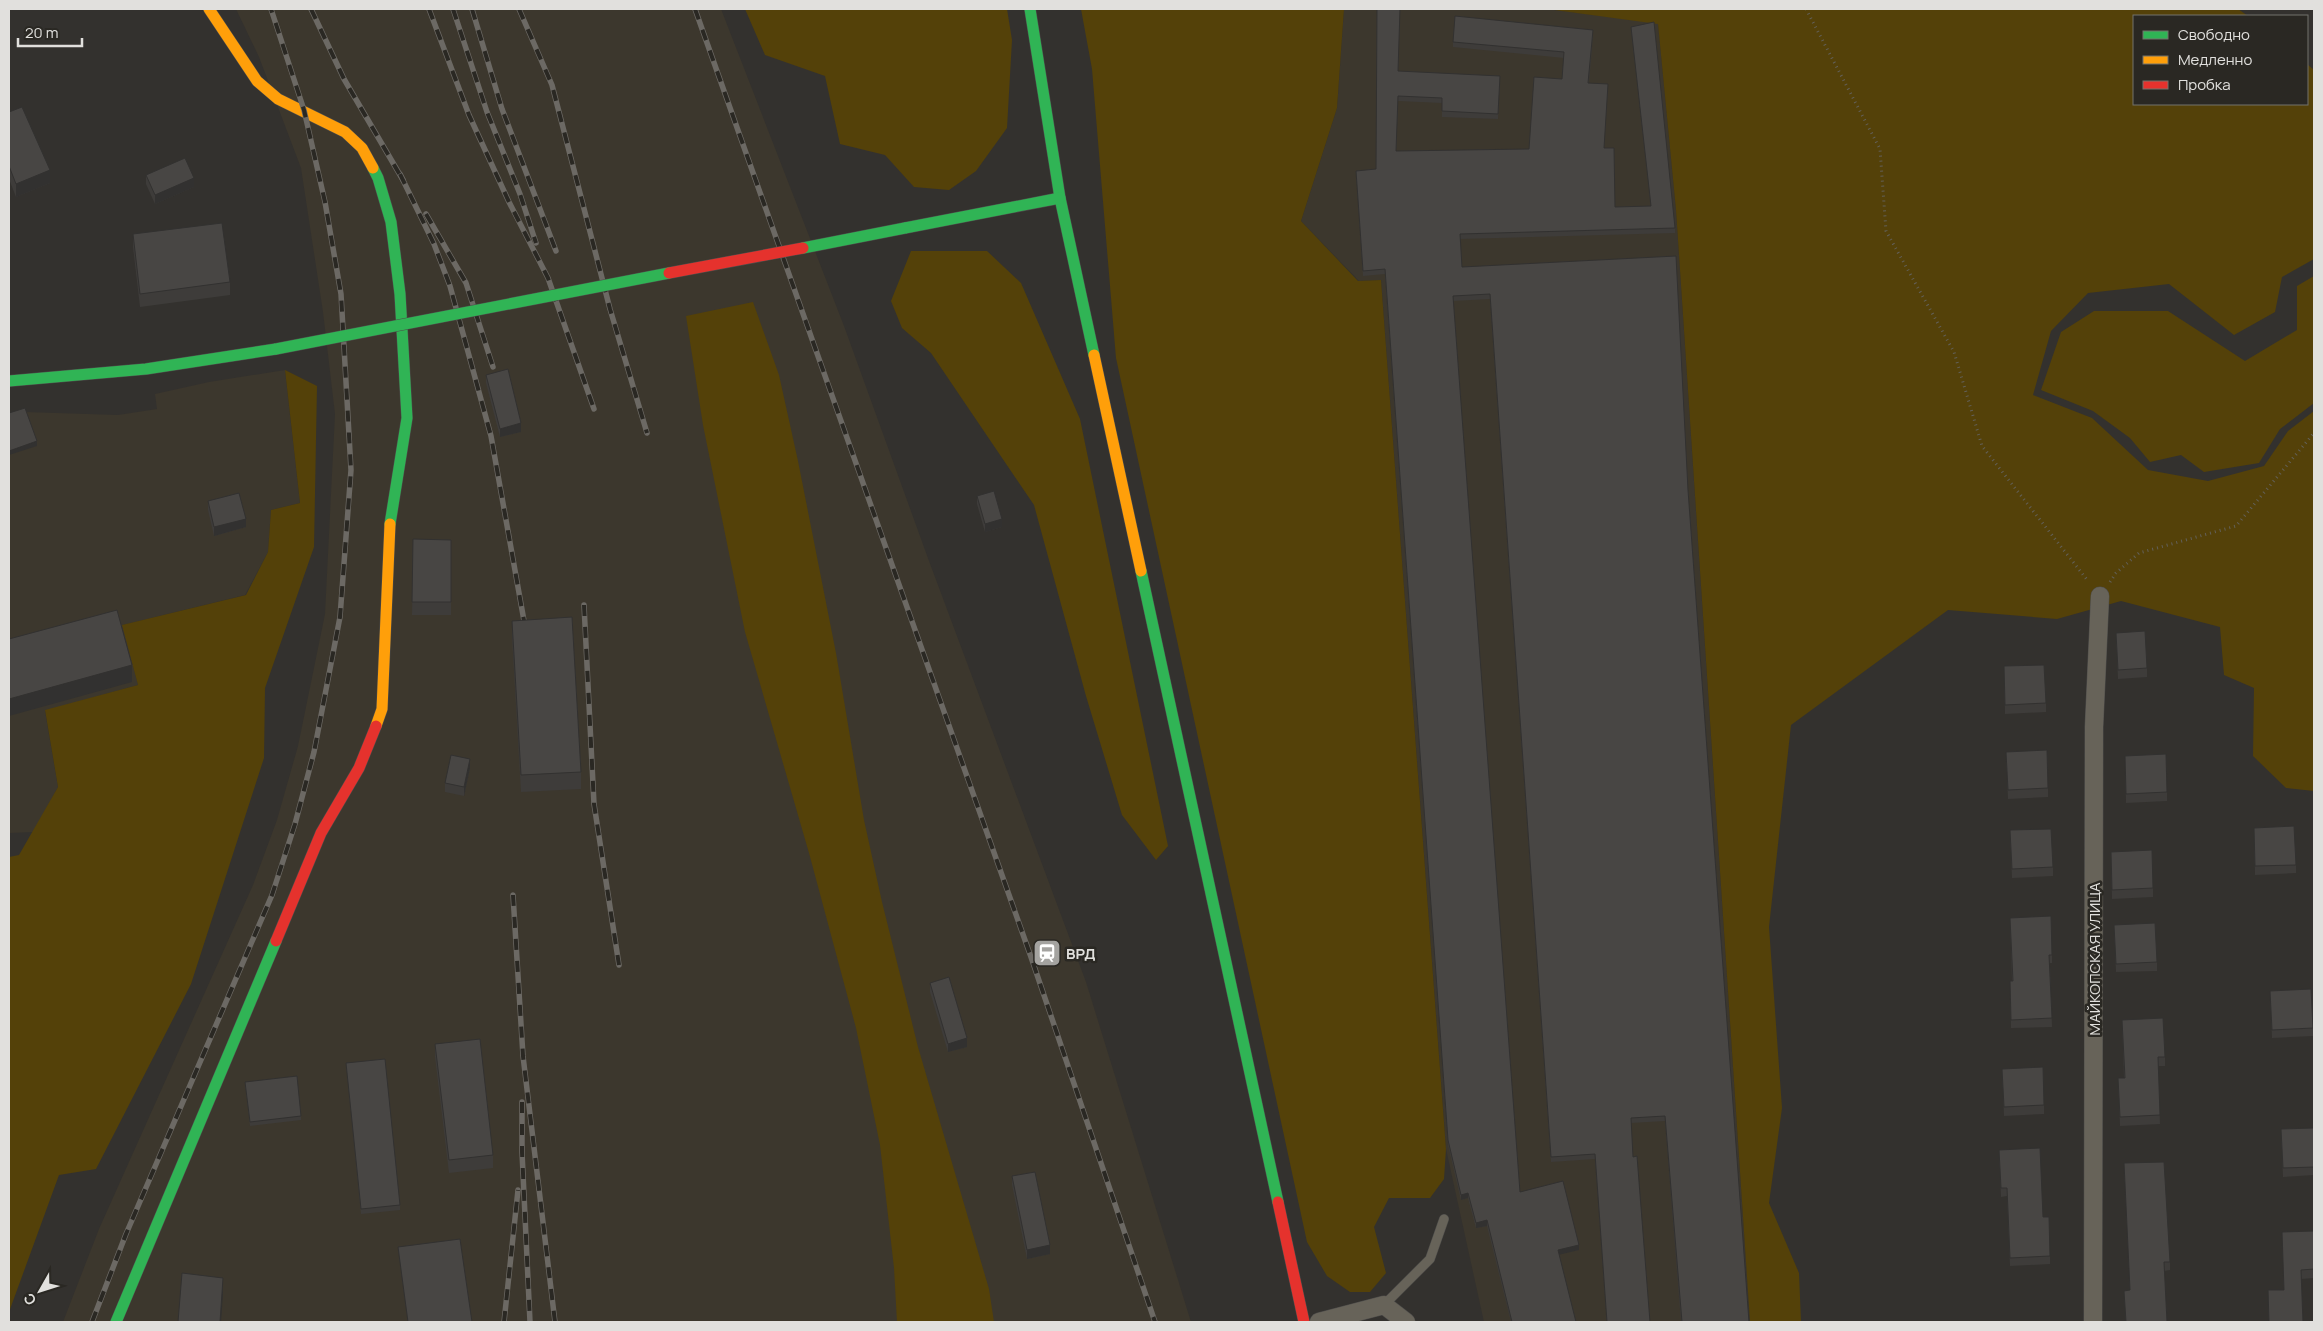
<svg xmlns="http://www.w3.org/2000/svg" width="2323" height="1331" font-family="Manrope,sans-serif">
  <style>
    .built { fill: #3c372d }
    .green { fill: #544109 }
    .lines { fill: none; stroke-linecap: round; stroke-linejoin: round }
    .lane-casing { stroke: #4e4d4b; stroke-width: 10 }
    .street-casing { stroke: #4e4d4b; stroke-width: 19 }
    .fast-casing { stroke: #4e4d4b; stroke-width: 12 }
    .slow-casing { stroke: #4e4d4b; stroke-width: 12 }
    .jam-casing { stroke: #4e4d4b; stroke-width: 12 }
    .path { stroke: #636059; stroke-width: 3; stroke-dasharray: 1 4; stroke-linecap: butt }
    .lane { stroke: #676359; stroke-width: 9 }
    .street { stroke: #676359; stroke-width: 18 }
    .fast { stroke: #30b455; stroke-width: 11 }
    .slow { stroke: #ff9f0a; stroke-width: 11 }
    .jam { stroke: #e5322d; stroke-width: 11 }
    .rail-casing { stroke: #6c6964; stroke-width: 5.5 }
    .rail { stroke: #2a2823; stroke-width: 4; stroke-dasharray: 11; stroke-linecap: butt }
    .fast-bridge-casing { stroke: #4e4d4b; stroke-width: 12; stroke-linecap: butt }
    .jam-bridge-casing { stroke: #4e4d4b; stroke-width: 12; stroke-linecap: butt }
    .fast-bridge { stroke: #30b455; stroke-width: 11 }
    .jam-bridge { stroke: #e5322d; stroke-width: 11 }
    .wall { fill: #3e3c3a }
    .shaded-wall { fill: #323130 }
    .building { fill: #484644; stroke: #323130 }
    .labels { text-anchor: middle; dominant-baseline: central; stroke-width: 5; stroke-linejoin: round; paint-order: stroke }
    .poi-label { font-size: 15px; font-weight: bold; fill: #e1e0dd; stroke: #2a2823; text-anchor: start }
    .street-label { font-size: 15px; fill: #e1e0dd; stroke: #2a2823 }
  </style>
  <rect width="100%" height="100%" fill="#33312e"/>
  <g class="built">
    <path d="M236 9H721L844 326 929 561 1086 982 1191 1322H63L99 1229 253 885 277 820 298 746 325 614 335 414 323 312 301 168 259 57Z"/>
    <path d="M1344 9H1547L1658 23 1676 210 1750 1322H1484L1446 1149 1381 280 1359 281 1301 221 1337 108Z"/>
    <path d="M285 370 300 503 271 510 268 552 245 595 123 625 138 685 45 711 58 787 34 832 9 833V418L25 412 118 415 157 409 155 394 209 382Z"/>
  </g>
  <g class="green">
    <path d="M745 9H1007L1012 40 1007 128 976 171 949 190 914 187 885 155 840 144 825 76 765 55Z"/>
    <path d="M1081 9H1344L1337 108 1301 221 1358 281 1381 280 1446 1149 1444 1179 1430 1198H1389L1374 1227 1386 1273 1370 1292H1350L1327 1276 1307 1242 1116 358 1092 69Z"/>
    <path d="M1547 9H2238L2248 16H2134V104H2307V64L2314 70V259L2282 277 2275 312 2234 335 2169 284 2088 293 2051 331 2033 395 2092 418 2148 470 2208 481 2264 466 2288 431 2314 411V791L2286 788 2253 756 2254 688 2224 675 2220 627 2121 601 2057 619 1948 610 1791 725 1769 927 1782 1108 1769 1203 1799 1273 1801 1322H1750L1676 210 1658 24Z"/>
    <path d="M911 251H987L1021 283 1080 419 1168 846 1156 860 1122 815 1086 696 1034 505 931 353 902 328 891 301Z"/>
    <path d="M2314 276V403L2280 429 2259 463 2204 472 2181 455 2150 462 2130 438 2093 411 2041 390 2061 332 2094 311H2168L2245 361 2297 330V286Z"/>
    <path d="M753 302 779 375 798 461 836 653 864 820 882 902 918 1047 989 1289 994 1322H897L894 1268 880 1145 856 1028 809 853 745 632 703 425 686 316Z"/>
    <path d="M285 370 317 386 314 547 265 688 264 758 191 984 96 1169 59 1175 9 1312V857L19 855 58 787 45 710 138 685 122 625 246 595 268 552 271 510 300 503Z"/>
  </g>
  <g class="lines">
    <defs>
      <path id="lane" d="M1384 1305 1430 1259 1444 1219"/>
      <g id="street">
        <path d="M1319 1322 1384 1305 1406 1322"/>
        <path d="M2093 1322 2094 727 2100 596"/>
      </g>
      <g id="fast">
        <path d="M1030 9 1060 198 1094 355"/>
        <path d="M373 168 378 178 391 222 400 294 407 418 390 524"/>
        <path d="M905 228 1060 198"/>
        <path d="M9 381 146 369 276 349"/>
        <path d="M1141 571 1278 1202"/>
        <path d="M116 1322 276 941"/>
      </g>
      <g id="slow">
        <path d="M209 9 257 81 278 99 345 132 362 148 373 168"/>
        <path d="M1094 355 1141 571"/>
        <path d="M376 726 382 709 390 524"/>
      </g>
      <g id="jam">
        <path d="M276 941 321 833 359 768 376 726"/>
        <path d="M1278 1202 1304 1322"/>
      </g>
    </defs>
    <use href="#lane" class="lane-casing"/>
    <use href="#street" class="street-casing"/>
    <use href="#fast" class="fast-casing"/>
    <use href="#slow" class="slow-casing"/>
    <use href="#jam" class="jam-casing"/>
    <g class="path">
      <path d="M1806 9 1880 149 1886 231 1954 352 1982 446 2088 581"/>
      <path d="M2110 582 2116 573 2139 553 2236 526 2314 433"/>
    </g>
    <use href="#lane" class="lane"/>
    <use href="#street" class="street"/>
    <use href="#fast" class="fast"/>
    <use href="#slow" class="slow"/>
    <use href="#jam" class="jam"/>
    <defs>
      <g id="rail">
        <path d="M311 9 344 79 403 180"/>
        <path d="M429 9 469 115 509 202 548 278 594 409"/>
        <path d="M453 9 487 112 520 194 536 243"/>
        <path d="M472 9 502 109 556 251"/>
        <path d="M519 9 552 85 610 309 647 433"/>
        <path d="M695 9 1031 957 1155 1322"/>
        <path d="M400 174 434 244 450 286 491 436 526 632"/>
        <path d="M426 214 466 283 493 367"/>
        <path d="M584 605 594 804 619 965"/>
        <path d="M513 895 523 1056 555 1322"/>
        <path d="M522 1102V1152L530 1322"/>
        <path d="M92 1322 126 1234 272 895 295 824 314 752 340 617 351 470 341 294 325 202 304 110 271 9"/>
        <path d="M504 1322 518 1190"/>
      </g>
    </defs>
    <use href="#rail" class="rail-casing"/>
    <use href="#rail" class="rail"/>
    <defs>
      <g id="fast-bridge">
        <path d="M803 248 905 228"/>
        <path d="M276 349 669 273"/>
      </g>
      <path id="jam-bridge" d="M669 273 803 248"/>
    </defs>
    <use href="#fast-bridge" class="fast-bridge-casing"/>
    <use href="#jam-bridge" class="jam-bridge-casing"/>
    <use href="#fast-bridge" class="fast-bridge"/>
    <use href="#jam-bridge" class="jam-bridge"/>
  </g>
  <g class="wall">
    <path d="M1631 27 1675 228V233L1460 239 1462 267 1688 490 1749 1322H1681L1665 1121 1631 1123 1633 1157 1650 1322H1607L1595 1159 1551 1162 1490 299 1453 301 1520 1192 1579 1250 1559 1254 1576 1322H1511L1487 1226 1476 1228 1468 1198 1461 1200 1448 1145 1385 274 1363 276 1356 171 1376 169 1398 71 1500 81 1498 119 1442 117V103L1398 101 1396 151 1529 149 1562 79 1564 58 1453 47V42L1593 35 1589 83 1604 148 1615 207 1651 206Z"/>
    <path d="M9 112 50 183 16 197 9 179Z"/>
    <path d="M146 175 194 187 155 204 146 184Z"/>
    <path d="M133 234 230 282V295L140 307 133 247Z"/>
    <path d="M486 375 521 432 500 437 486 383Z"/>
    <path d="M977 496 1002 527 985 532 977 504Z"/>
    <path d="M208 501 246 527 214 536 208 510Z"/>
    <path d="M413 539 451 540V615H412Z"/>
    <path d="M512 621 581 772V789L521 792 512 638Z"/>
    <path d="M2116 633 2147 668V677L2118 679Z"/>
    <path d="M2004 666 2046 703V712L2005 714Z"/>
    <path d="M2006 752 2048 788V797L2008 799Z"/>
    <path d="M2125 756 2167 792V801L2126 803Z"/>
    <path d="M470 768 464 796 445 792V783Z"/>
    <path d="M2254 828 2296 865V873L2255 875Z"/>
    <path d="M2010 830 2053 867V876L2012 878Z"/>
    <path d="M2111 852 2153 888V897L2112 899Z"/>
    <path d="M2010 918 2052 955V963H2050L2052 1027 2011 1028 2010 981H2012Z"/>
    <path d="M2114 925 2157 962V971L2116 972Z"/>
    <path d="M930 983 967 1047 948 1052 930 992Z"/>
    <path d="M2270 991 2313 1028V1036L2272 1038Z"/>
    <path d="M2122 1020 2165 1057V1066H2158L2160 1124 2120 1126 2118 1078H2124Z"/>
    <path d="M435 1044 493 1155V1168L449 1173 435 1057Z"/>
    <path d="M346 1063 400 1205V1210L361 1214Z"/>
    <path d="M2002 1069 2044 1105V1114L2004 1116Z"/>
    <path d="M245 1082 301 1116V1120L250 1126Z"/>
    <path d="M2314 1128V1175L2283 1177 2281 1129Z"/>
    <path d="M1999 1150 2043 1217 2050 1256V1264L2010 1266 2007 1196 2001 1197Z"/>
    <path d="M2124 1163 2170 1262V1270L2164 1271 2167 1322H2126L2124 1291 2130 1290Z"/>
    <path d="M1012 1176 1050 1254 1027 1259 1012 1185Z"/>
    <path d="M2314 1231V1278L2301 1279 2303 1322H2269L2268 1299 2284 1290 2282 1232Z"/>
    <path d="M398 1247 472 1322H408Z"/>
  </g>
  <g class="shaded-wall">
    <path d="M50 170V183L16 197V184Z"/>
    <path d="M194 178V187L155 204V195Z"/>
    <path d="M521 423V432L500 437V429Z"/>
    <path d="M37 441V446L9 455V451Z"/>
    <path d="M246 519V527L214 536V527Z"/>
    <path d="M1002 519V527L985 532V524Z"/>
    <path d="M132 665V682L9 716V699Z"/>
    <path d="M470 759V768L464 796V787Z"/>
    <path d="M967 1038V1047L948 1052V1044Z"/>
    <path d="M1468 1193V1198L1461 1200V1195Z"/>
    <path d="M1487 1220V1226L1476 1228V1223Z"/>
    <path d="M1050 1245V1254L1027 1259V1250Z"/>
    <path d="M1579 1245V1250L1558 1255V1250Z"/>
    <path d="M223 1278V1294L221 1322H220Z"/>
  </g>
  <g class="building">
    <path d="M1377 9H1400L1398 71 1500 76 1498 114 1442 111V98L1398 96 1396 151 1529 149 1534 77 1562 79 1564 52 1453 42 1455 16 1593 30 1588 83 1608 84 1604 148H1614L1615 207 1651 206 1631 27 1654 22 1675 228 1460 234 1462 267 1676 256 1688 490 1749 1322H1682L1665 1116 1631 1118 1633 1157 1637 1156 1650 1322H1607L1595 1154 1551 1157 1490 294 1453 296 1520 1192 1563 1181 1579 1245 1558 1250 1576 1322H1512L1487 1220 1476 1223 1468 1193 1461 1195 1448 1140 1385 269 1363 271 1356 171 1376 169Z"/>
    <path d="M22 107 50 170 16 184 9 166V112Z"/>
    <path d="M185 158 194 178 155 195 146 175Z"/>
    <path d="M222 223 230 282 140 294 133 234Z"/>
    <path d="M508 369 521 423 500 429 486 375Z"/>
    <path d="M25 408 37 441 9 451V413Z"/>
    <path d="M994 491 1002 519 985 524 977 496Z"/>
    <path d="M239 493 246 519 214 527 208 501Z"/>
    <path d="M413 539 451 540V602H412Z"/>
    <path d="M117 610 132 665 9 699V639Z"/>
    <path d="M572 617 581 772 521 775 512 621Z"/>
    <path d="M2145 631 2147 668 2118 670 2116 633Z"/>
    <path d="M2044 665 2046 703 2005 705 2004 666Z"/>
    <path d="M2047 750 2048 788 2008 790 2006 752Z"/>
    <path d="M2166 754 2167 792 2126 794 2125 756Z"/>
    <path d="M451 755 470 759 464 787 445 783Z"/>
    <path d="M2294 826 2296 865 2255 866 2254 828Z"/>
    <path d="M2051 829 2053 867 2012 869 2010 830Z"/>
    <path d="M2152 850 2153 888 2112 890 2111 852Z"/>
    <path d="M2051 916 2052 955H2049L2052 1018 2011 1020 2010 981H2013L2010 918Z"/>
    <path d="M2155 923 2157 962 2116 964 2114 925Z"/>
    <path d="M949 977 967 1038 948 1044 930 983Z"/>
    <path d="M2311 989 2313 1028 2272 1030 2270 991Z"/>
    <path d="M2163 1018 2165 1057H2158L2160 1115 2120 1117 2118 1078H2125L2122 1020Z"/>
    <path d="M480 1039 493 1155 449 1160 435 1044Z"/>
    <path d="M385 1059 400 1205 361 1209 346 1063Z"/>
    <path d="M2043 1067 2044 1105 2004 1107 2002 1069Z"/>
    <path d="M297 1076 301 1116 250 1122 245 1082Z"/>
    <path d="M2314 1128V1167L2283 1168 2281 1129Z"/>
    <path d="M2040 1148 2043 1217H2049L2050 1256 2010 1258 2007 1188H2001L1999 1150Z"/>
    <path d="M2164 1162 2170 1262H2164L2167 1322H2126L2124 1291 2130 1290 2124 1163Z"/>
    <path d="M1035 1172 1050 1245 1027 1250 1012 1176Z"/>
    <path d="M2314 1231V1269L2301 1270 2303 1322H2269L2268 1290H2284L2282 1232Z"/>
    <path d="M460 1239 472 1322H408L398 1247Z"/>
    <path d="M182 1273 223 1278 220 1322H178Z"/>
  </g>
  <defs>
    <symbol id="station-square" viewBox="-11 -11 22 22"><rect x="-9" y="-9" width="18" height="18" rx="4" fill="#a4a3a0" stroke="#2a2823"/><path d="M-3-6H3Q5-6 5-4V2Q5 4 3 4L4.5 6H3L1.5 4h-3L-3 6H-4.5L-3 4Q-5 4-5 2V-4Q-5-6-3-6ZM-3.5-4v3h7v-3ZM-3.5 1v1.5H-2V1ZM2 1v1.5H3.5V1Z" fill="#fff"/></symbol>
  </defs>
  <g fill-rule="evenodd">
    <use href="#station-square" x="1031" y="937" width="32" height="32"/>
  </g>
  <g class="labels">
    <g class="poi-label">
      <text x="1066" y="953">ВРД</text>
    </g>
    <g class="street-label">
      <text transform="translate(2094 959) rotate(-90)">МАЙКОПСКАЯ УЛИЦА</text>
    </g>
  </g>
  <rect width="2323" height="1331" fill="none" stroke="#e1e0dd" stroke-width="20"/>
  <rect x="2133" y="15" width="175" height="90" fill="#2a2823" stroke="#73726d"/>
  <rect x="2143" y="31" width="25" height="8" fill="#30b455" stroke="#73726d"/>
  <text x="2178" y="40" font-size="15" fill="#e1e0dd">Свободно</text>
  <rect x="2143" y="56" width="25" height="8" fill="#ff9f0a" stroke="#73726d"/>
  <text x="2178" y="65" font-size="15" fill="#e1e0dd">Медленно</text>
  <rect x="2143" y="81" width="25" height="8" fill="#e5322d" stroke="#73726d"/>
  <text x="2178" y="90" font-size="15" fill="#e1e0dd">Пробка</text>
  <g transform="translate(40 1291) rotate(231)" stroke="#2a2823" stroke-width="4" paint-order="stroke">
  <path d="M0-4L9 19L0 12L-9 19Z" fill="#e1e0dd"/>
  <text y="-8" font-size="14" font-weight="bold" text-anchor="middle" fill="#e1e0dd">С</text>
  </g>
  <path d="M18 38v8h64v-8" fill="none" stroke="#e1e0dd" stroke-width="2.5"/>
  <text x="25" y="38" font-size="15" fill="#e1e0dd" stroke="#2a2823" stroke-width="4" paint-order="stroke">20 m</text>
</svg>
